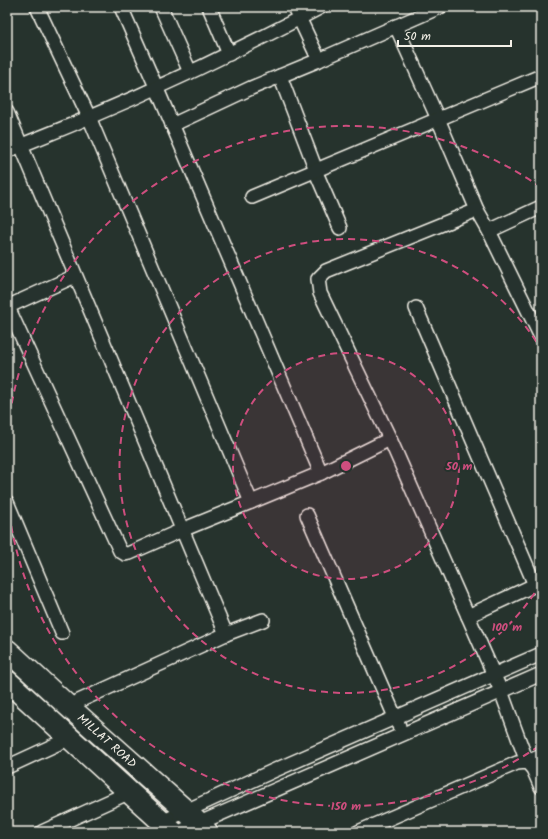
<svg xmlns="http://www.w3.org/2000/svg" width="548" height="839" font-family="Kalam,sans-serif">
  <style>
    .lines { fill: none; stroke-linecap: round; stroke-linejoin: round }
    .street-casing { stroke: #f4f1e8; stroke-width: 16 }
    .primary-casing { stroke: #f4f1e8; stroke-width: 24 }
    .street { stroke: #26332d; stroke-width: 13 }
    .primary { stroke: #26332d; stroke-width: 21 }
    .ring { fill: none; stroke: #ce4e7e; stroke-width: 2; stroke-dasharray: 7 5 }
    .labels { text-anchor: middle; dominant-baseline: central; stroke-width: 4; stroke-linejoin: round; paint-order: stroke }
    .street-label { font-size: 12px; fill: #f4f1e8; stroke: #26332d }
    .centre { fill: #ce4e7e; stroke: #26332d; stroke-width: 2 }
    .ring-label { font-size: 12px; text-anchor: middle; font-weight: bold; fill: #ce4e7e; stroke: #26332d; stroke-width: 4; stroke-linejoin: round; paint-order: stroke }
  </style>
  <rect width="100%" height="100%" fill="#26332d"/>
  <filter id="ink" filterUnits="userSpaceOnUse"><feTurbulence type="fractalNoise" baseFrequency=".025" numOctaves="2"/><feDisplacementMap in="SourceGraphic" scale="8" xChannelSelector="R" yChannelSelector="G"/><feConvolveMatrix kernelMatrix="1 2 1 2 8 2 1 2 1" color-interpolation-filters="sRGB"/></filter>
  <g filter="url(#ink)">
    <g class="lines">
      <defs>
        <g id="street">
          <path d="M37 7 89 117 251 502"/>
          <path d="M121 7 157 89 321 473"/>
          <path d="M161 7 190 72"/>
          <path d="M209 7 229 54"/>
          <path d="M294 7 319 60"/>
          <path d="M396 26 438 119 477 210 489 231 541 337"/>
          <path d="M280 76 316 170"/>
          <path d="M7 112 226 634"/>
          <path d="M172 125 251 88 319 60 440 7"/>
          <path d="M7 151C114 109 219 61 321 7"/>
          <path d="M318 177 340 228"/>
          <path d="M252 197 541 76"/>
          <path d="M477 210 326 271 318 279 320 293 390 439 501 691 527 762 541 756"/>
          <path d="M489 231 541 207"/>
          <path d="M7 305 120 551 125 554 130 553 182 530 251 502 321 473 390 439"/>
          <path d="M7 307 75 276"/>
          <path d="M416 308 535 585"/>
          <path d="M7 502 62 633"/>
          <path d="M307 515 399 726"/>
          <path d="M468 616 541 582"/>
          <path d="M68 706 226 634 263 620"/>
          <path d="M7 767 70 738"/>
          <path d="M162 822 273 771 541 654"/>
          <path d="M42 832 130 792"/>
          <path d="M179 832 541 674"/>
          <path d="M358 832 517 763 527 762 533 769 541 787"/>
        </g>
        <g id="primary">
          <path id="s1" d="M7 650 68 706 186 811 207 832"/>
          <path d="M7 681 173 832"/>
        </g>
      </defs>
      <use href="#street" class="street-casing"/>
      <use href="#primary" class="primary-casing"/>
      <use href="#street" class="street"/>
      <use href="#primary" class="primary"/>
    </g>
  </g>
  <circle cx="346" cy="466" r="113" fill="#ce4e7e" fill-opacity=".12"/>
  <g class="ring">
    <circle cx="346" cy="466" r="113"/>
    <path d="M541 583A227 227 0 1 1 541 349"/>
    <path d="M539 746A340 340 0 0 1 7 493M7 439A340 340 0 0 1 539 186"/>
  </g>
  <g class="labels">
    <g class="street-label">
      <text stroke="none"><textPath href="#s1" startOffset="135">MILLAT ROAD</textPath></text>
    </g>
  </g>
  <circle cx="346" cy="466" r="6" class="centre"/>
  <g class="ring-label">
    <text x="459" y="470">50 m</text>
    <text x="507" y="631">100 m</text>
    <text x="346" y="810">150 m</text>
  </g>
  <rect width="548" height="839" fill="none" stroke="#26332d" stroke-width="24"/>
  <rect x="12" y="12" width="524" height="815" fill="none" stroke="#f4f1e8" stroke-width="1.5" filter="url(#ink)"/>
  <path d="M398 40v6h113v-6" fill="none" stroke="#f4f1e8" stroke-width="2"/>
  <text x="404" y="40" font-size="12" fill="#f4f1e8" stroke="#26332d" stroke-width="3" paint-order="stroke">50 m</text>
</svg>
